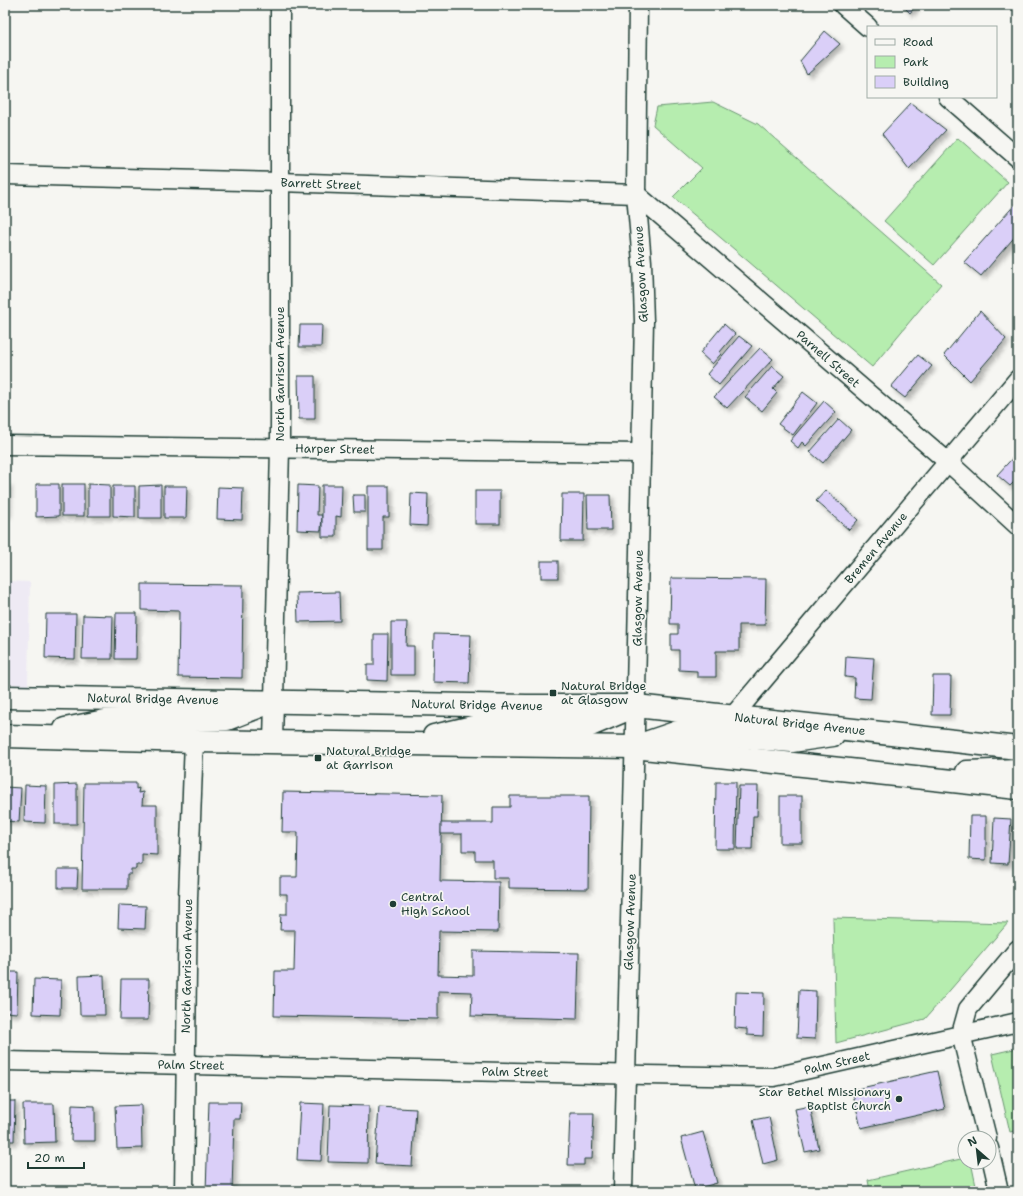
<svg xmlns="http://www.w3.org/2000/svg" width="1023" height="1196" font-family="'Shantell Sans',sans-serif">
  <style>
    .built { fill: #eeeaf4 }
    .green { fill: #b6edaf; stroke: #6a9572 }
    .building { fill: #dacff8; stroke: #1f3d34; filter: url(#shadow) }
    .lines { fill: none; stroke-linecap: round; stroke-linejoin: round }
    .minor-casing { stroke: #1f3d34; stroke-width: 21 }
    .primary-casing { stroke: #1f3d34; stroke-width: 25 }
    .minor { stroke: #f6f6f2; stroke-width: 18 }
    .primary { stroke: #f6f6f2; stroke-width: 22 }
    .poi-dot { fill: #1f3d34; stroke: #f6f6f2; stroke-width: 1.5 }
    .labels { text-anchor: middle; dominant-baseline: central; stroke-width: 3.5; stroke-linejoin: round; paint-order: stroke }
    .street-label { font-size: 12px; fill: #1f3d34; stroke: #f6f6f2 }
    .poi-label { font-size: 12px; fill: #1f3d34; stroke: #f6f6f2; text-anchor: start }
  </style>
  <defs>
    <filter id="shadow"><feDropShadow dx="3.5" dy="3.5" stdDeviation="2" flood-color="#0004"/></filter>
  </defs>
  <rect width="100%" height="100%" fill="#f6f6f2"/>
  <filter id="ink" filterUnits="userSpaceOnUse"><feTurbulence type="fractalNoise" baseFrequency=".025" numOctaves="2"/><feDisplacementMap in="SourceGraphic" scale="8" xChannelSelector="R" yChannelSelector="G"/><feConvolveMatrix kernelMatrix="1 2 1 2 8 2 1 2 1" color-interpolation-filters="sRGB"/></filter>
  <g filter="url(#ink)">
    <path class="built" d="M5 581 30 582 28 685 5 684Z"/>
    <g class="green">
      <path d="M713 102 758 124 941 284 872 367 673 197 702 168 653 125 657 107Z"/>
      <path d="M958 138 1008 182 934 265 884 221Z"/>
      <path d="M833 918 1008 923 925 1019 836 1043Z"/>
      <path d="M1018 1048V1130L1010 1132 992 1054Z"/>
      <path d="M965 1158V1162H971L977 1191H870L868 1180Z"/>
    </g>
    <g class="building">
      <path d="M902 5H917L910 13Z"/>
      <path d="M825 31 840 44 807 74 800 61Z"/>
      <path d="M911 103 946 130 909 169 882 134Z"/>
      <path d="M1018 201V233L981 276 964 262Z"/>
      <path d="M980 311 1006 339 970 381 944 355Z"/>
      <path d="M724 324 735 334 720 352 721 354 712 364 700 353Z"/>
      <path d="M300 325H322L321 347H299Z"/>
      <path d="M739 336 752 346 719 385 707 374Z"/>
      <path d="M760 348 773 359 727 408 714 397Z"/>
      <path d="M918 355 932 366 905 398 891 387Z"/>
      <path d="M772 366 784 376 773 389 777 393 762 411 745 397Z"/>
      <path d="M298 376H315V419H299Z"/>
      <path d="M803 392 817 403 793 435 778 424Z"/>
      <path d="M824 401 836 412 806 446 802 442 798 448 790 441Z"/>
      <path d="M839 419 851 430 823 463 810 452Z"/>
      <path d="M1018 452V478L1010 486 997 475Z"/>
      <path d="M5 483H8L7 514H5Z"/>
      <path d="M36 484H59V516L36 517Z"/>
      <rect x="62" y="484" width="22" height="32"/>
      <path d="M88 484 110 485V516H88Z"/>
      <path d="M161 485V518H139V486Z"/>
      <path d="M298 485 318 486 317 515H322L321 531 297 530Z"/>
      <path d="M322 485H342L341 517 336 516V537H322Z"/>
      <path d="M113 486H135V517L113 516Z"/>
      <path d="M164 486H187L186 518H164Z"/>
      <path d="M368 486H389V517H383V550H368Z"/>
      <path d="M218 487 243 488 242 520 217 519Z"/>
      <path d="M826 490 858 520 849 530 816 501Z"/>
      <rect x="475" y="491" width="25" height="33"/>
      <path d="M411 493 428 494 427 526 410 525Z"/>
      <path d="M562 494H584L583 541H561Z"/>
      <path d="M353 495H365V512H354Z"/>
      <path d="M587 495H610L611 530H588Z"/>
      <rect x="541" y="561" width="17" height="17"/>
      <path d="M671 578 766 579 765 625H739V651H716V677H697V671L679 670V650H671V634H678V624H670Z"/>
      <path d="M142 584 243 585 242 678 178 677 179 611 142 610Z"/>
      <path d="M339 592 340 621 298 622 297 593Z"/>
      <path d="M116 613H137L136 659H115Z"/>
      <path d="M46 614H76L75 659 45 658Z"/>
      <path d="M83 615 113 616 112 659H82Z"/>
      <path d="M391 622H407L406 646H414V675H391Z"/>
      <path d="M374 634H388L387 681 367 680V665H374Z"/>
      <path d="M434 634 471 635 469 683 433 682Z"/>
      <path d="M846 656 874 658 871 699 854 698 855 678 845 677Z"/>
      <path d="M933 676H951L950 715H932Z"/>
      <path d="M716 782H736L735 849H715Z"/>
      <path d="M84 783H136V789L139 788 138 793 143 792 142 805H157V855L142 854V865H136V869H131V874H127V889H82Z"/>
      <path d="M77 784V824H55V785Z"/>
      <path d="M25 785 46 786 45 823 24 822Z"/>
      <path d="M739 786H758L757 816H753L752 849H737Z"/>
      <path d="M5 787 21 788 19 822 5 821Z"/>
      <path d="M283 792 442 795 440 881 499 882 498 932 439 931 438 975 473 976V951L579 953 577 1019 471 1016 472 992 438 991V1019L274 1016 275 971H294L295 930H280L281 914H287V894H280V877H297L298 832H282Z"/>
      <path d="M510 796H589L588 889 509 888V878H493V860H475V851H462V834H441V823H493V807H510Z"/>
      <rect x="780" y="796" width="22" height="47"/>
      <path d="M970 816H986V860L969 859Z"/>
      <path d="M994 818 1011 819 1008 864 992 863Z"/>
      <path d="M58 869H78L77 888H58Z"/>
      <path d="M119 905 146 906 145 929 118 928Z"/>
      <path d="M5 972H18L17 1013 5 1012Z"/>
      <path d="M104 975 105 1015H80L79 976Z"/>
      <path d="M34 979 61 980 60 1015 33 1014Z"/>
      <path d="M121 979H149L148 1020H120Z"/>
      <path d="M799 990 816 991 815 1039 797 1038Z"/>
      <path d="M736 992 764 993 763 1036 747 1035V1029L735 1028Z"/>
      <path d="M937 1071 945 1109 861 1128 852 1090Z"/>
      <path d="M5 1101H15L14 1141H5Z"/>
      <path d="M209 1102H241L240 1119H234L232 1191H206Z"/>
      <path d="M300 1103 324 1104 321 1161 297 1160Z"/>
      <path d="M23 1104H54L55 1142 24 1143Z"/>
      <path d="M72 1105 95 1106V1141H71Z"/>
      <path d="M141 1105 142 1148 117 1149 115 1106Z"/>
      <path d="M330 1105 369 1106 368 1163 328 1162Z"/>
      <path d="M810 1106 819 1149 805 1152 795 1109Z"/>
      <path d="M379 1107 416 1109 412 1166 375 1164Z"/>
      <path d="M570 1113H594L592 1159H584V1165H568Z"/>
      <path d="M769 1117 778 1160 763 1164 753 1120Z"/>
      <path d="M703 1132 717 1183 695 1189 681 1138Z"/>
    </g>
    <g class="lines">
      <defs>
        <g id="minor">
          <path d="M843 5 868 27"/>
          <path d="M948 97 1018 158"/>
          <path d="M5 175 280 182 636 194"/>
          <path d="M636 194 948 462 1018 526"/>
          <path d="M5 445 641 453"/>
          <path d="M733 716 1018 379"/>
          <path d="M273 742 280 448V5"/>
          <path d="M5 1061 646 1075 774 1077 1018 1022"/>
          <path d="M987 1138 961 1034 968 1009 1018 949"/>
          <path d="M989 1148 999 1191"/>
          <path d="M184 1191 188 898 194 741"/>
          <path d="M623 1191 636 690 644 321 642 262 636 194 638 5"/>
        </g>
        <g id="primary">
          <path d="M5 697 526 706H636L1018 748"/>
          <path d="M65 729 105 721 227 719 263 705"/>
          <path d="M5 736 194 741 634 747 1018 788"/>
          <path d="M434 736 473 727H586L626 710"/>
          <path d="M640 745 678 732 792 741 833 735"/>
          <path d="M967 772 1018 770"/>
        </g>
      </defs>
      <use href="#minor" class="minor-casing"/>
      <use href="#primary" class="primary-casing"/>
      <use href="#minor" class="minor"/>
      <use href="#primary" class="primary"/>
    </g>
  </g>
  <g class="poi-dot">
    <rect x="549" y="689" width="8" height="8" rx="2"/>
    <rect x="314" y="754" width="8" height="8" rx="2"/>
    <circle cx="393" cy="904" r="4"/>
    <circle cx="899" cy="1099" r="4"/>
  </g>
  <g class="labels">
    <g class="street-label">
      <text transform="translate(321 184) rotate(2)">Barrett Street</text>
      <text transform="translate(641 274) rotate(-93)">Glasgow Avenue</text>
      <text transform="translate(828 359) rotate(41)">Parnell Street</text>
      <text transform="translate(280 374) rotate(-90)">North Garrison Avenue</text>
      <text transform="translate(335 449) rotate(1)">Harper Street</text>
      <text transform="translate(876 548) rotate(-50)">Bremen Avenue</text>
      <text transform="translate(638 598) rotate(-89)">Glasgow Avenue</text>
      <text transform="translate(153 699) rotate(1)">Natural Bridge Avenue</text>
      <text transform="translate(477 705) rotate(1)">Natural Bridge Avenue</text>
      <text transform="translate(800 724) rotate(6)">Natural Bridge Avenue</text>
      <text transform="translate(630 922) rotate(-88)">Glasgow Avenue</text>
      <text transform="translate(187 966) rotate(-89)">North Garrison Avenue</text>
      <text transform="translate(837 1063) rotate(-13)">Palm Street</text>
      <text transform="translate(191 1065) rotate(1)">Palm Street</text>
      <text transform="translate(515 1072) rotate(1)">Palm Street</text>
    </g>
    <g class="poi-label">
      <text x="561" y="686">Natural Bridge<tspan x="561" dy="14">at Glasgow</tspan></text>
      <text x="326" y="751">Natural Bridge<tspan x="326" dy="14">at Garrison</tspan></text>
      <text x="401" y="897">Central<tspan x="401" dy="14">High School</tspan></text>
      <text x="891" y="1092" text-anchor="end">Star Bethel Missionary<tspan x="891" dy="14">Baptist Church</tspan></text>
    </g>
  </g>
  <rect width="1023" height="1196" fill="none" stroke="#f6f6f2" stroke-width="20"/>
  <rect x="10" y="10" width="1003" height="1176" fill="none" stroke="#1f3d34" stroke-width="1.5" filter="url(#ink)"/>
  <rect x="867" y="26" width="130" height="72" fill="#f6f6f2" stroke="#a0aca6"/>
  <rect x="875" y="39" width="20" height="6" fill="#f6f6f2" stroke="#a0aca6"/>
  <text x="903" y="46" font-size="12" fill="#1f3d34">Road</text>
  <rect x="875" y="56" width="20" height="12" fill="#b6edaf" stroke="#a0aca6"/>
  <text x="903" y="66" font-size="12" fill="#1f3d34">Park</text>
  <rect x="875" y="76" width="20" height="12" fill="#dacff8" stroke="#a0aca6"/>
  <text x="903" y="86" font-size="12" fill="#1f3d34">Building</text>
  <g transform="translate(977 1150) rotate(332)"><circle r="19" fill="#f6f6f2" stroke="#a0aca6"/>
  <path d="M0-3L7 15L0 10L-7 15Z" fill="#1f3d34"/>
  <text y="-6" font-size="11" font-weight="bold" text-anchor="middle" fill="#1f3d34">N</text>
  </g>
  <path d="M28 1162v6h56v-6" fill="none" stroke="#1f3d34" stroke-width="2"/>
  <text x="34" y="1162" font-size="12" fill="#1f3d34" stroke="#f6f6f2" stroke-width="3" paint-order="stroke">20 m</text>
</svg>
